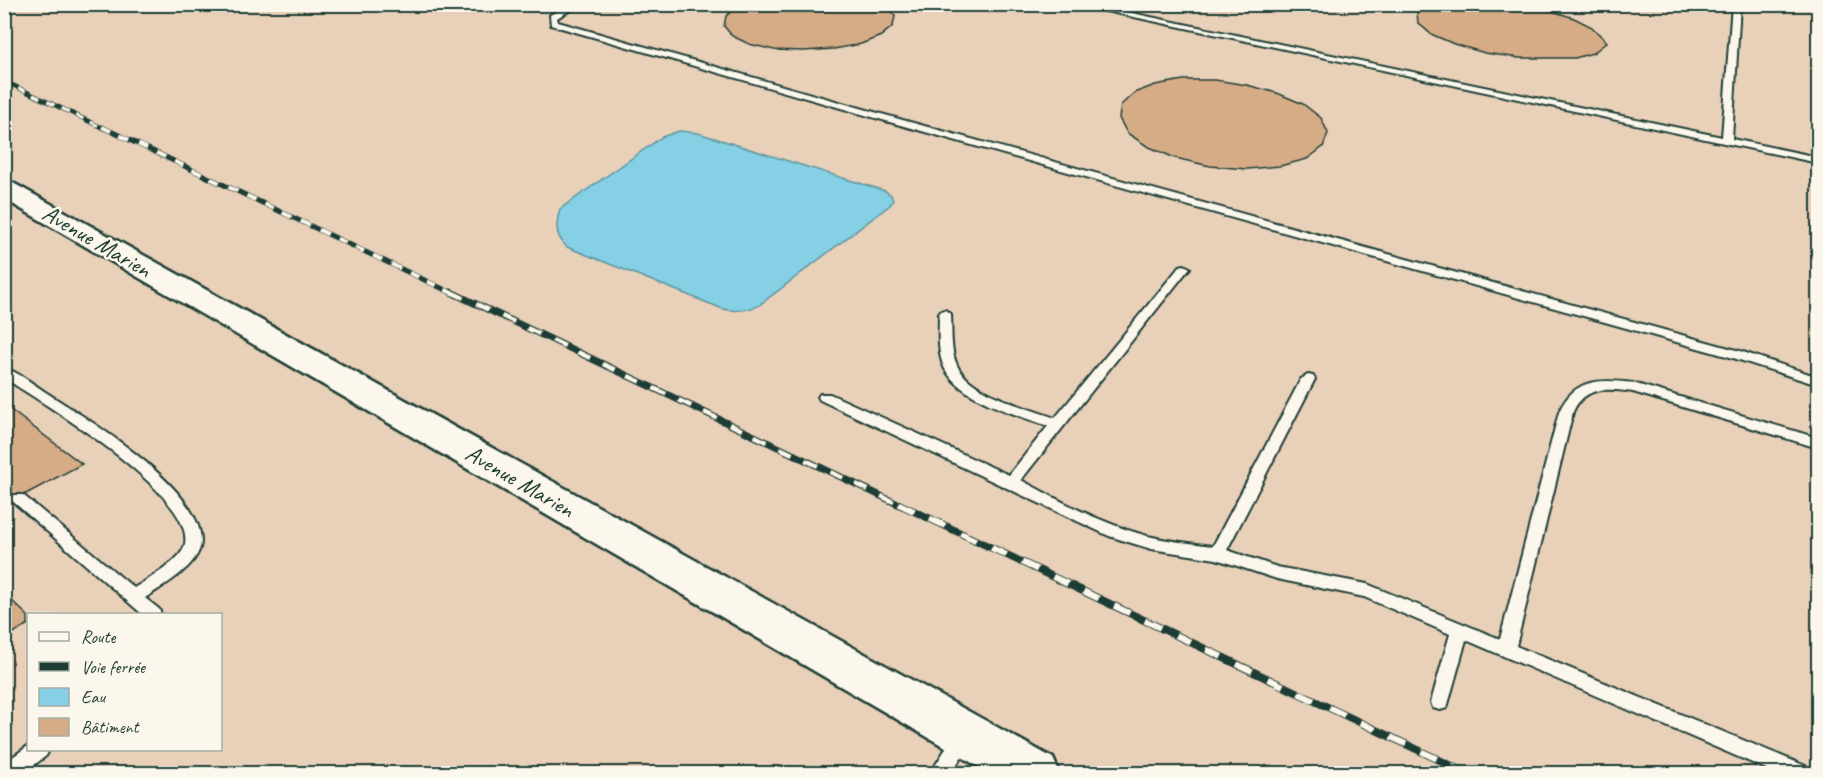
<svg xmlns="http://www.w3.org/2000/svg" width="1823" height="778" font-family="Caveat,sans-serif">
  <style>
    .built { fill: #e8d0b9; fill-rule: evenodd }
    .water { fill: #85d0e5; stroke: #5c959e; stroke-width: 1.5 }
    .building { fill: #d6ac87; stroke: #1f3d34; stroke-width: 1.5 }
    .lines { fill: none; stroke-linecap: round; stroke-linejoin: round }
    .lane-casing { stroke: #1f3d34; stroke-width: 4 }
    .secondary-casing { stroke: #1f3d34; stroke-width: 5 }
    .lane { fill: #fbf7ec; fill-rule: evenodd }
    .secondary { fill: #fbf7ec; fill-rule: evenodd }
    .rail-far3-casing { stroke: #1f3d34; stroke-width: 4.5 }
    .rail-far2-casing { stroke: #1f3d34; stroke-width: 5 }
    .rail-far1-casing { stroke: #1f3d34; stroke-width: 7 }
    .rail-casing { stroke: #1f3d34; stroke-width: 8 }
    .rail-far3 { stroke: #fbf7ec; stroke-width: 3; stroke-dasharray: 8; stroke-linecap: butt }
    .rail-far2 { stroke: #fbf7ec; stroke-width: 4; stroke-dasharray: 10; stroke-linecap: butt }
    .rail-far1 { stroke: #fbf7ec; stroke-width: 4.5; stroke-dasharray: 14; stroke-linecap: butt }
    .rail { stroke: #fbf7ec; stroke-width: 6; stroke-dasharray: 17; stroke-linecap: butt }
    .labels { text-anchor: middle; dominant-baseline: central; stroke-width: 5; stroke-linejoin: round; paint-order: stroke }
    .street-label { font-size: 24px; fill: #1f3d34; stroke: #fbf7ec }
  </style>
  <rect width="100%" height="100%" fill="#f0e0ce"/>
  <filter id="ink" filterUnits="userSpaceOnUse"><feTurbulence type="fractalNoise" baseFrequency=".0167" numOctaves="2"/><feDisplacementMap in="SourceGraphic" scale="12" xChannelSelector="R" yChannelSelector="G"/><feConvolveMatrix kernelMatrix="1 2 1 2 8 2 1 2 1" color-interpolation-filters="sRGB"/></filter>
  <g filter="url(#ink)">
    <path class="built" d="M5 5H1818V773L5 774ZM28 614H220V750H28Z"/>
    <path class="water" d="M679 131 698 133 885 191 891 195 893 201 890 205 758 306C746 310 736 312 723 309L567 247C554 236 556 223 560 209L662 137Z"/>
    <g class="building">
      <path d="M741 4H887L895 16 893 26 881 36 861 44 834 49 803 51 774 50 749 44 732 36 724 26 726 16Z"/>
      <path d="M1426 4H1530L1574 18 1592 27 1607 42 1593 53 1575 58H1519L1485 53 1454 44 1431 34 1418 23 1417 13Z"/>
      <path d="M1183 80H1215L1247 85 1277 93 1303 104 1321 118 1328 133 1323 147 1307 159 1280 166 1247 169 1210 166 1175 158 1147 146 1127 133 1119 118 1121 105 1134 93 1155 85Z"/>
      <path d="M4 405 82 464 26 494H11L8 499 11 503 4 506Z"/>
      <path d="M4 593 28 616V624L4 639Z"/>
    </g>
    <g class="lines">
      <defs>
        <g id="lane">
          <path d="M570 4H580L557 18 558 22 899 119 1740 351 1818 377V385L1730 357 893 123 551 25 550 15Z"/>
          <path d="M1073 4H1089L1722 137 1732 4H1740L1732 139 1818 157V163Z"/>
          <path d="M1184 265 1190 268 1188 270 1021 480C1060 501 1101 523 1144 535 1166 541 1190 543 1213 546L1301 379 1308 375 1313 376 1315 379 1227 550 1277 567 1367 584 1500 639 1559 412C1574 378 1600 379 1633 383L1818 438V448L1633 392C1608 388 1584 386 1573 412L1516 646 1808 767 1811 774H1778L1466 640 1447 708 1440 710 1433 708 1431 702 1450 634 1364 597 1277 579 1216 559 1151 549 1109 536 820 400 818 397 820 394H830L1009 475 1048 426C1016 414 957 399 943 365 937 349 939 330 939 314L941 311 945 310 951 314C952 330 950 350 957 365 969 393 1028 408 1055 418L1180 266Z"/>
          <path d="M4 368C19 372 34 385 47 393 89 420 200 487 201 541 201 565 163 586 145 598L159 609 161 614H142L10 499 13 495H23L134 588C148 579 182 561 185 544 194 493 43 403 4 378Z"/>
          <path d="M963 729 970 732 973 738 951 774H930L956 732Z"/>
          <path d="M28 746V750H49L46 756 22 774H4V763Z"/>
        </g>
        <path id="secondary" d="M4 181 13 183 1053 758 1060 774H991L4 199Z"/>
      </defs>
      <use href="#lane" class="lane-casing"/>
      <use href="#secondary" class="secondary-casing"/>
      <use href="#lane" class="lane"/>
      <use href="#secondary" class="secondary"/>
      <defs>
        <path id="rail-far3" d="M4 81 105 129"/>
        <path id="rail-far2" d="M102 127 454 294"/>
        <path id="rail-far1" d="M451 292 902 506"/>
        <path id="rail" d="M899 504 1469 774"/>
      </defs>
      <use href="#rail-far3" class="rail-far3-casing"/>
      <use href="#rail-far2" class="rail-far2-casing"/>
      <use href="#rail-far1" class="rail-far1-casing"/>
      <use href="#rail" class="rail-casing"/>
      <use href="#rail-far3" class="rail-far3"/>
      <use href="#rail-far2" class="rail-far2"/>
      <use href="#rail-far1" class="rail-far1"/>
      <use href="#rail" class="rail"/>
    </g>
  </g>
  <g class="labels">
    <g class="street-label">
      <text transform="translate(97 241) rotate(30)">Avenue Marien</text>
      <text transform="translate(520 481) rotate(30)">Avenue Marien</text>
    </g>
  </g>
  <rect width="1823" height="778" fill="none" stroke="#fbf7ec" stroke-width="24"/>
  <rect x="12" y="12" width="1799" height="754" fill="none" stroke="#1f3d34" stroke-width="2" filter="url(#ink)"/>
  <rect x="27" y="613" width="195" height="138" fill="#fbf7ec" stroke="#a3ada2" stroke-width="1.5"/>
  <rect x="39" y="632" width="30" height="9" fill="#fbf7ec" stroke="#a3ada2" stroke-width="1.5"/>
  <text x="81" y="643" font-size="18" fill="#1f3d34">Route</text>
  <rect x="39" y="662" width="30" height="9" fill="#1f3d34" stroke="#a3ada2" stroke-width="1.5"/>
  <text x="81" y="673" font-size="18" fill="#1f3d34">Voie ferrée</text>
  <rect x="39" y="688" width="30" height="18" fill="#85d0e5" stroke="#a3ada2" stroke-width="1.5"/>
  <text x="81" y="703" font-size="18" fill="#1f3d34">Eau</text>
  <rect x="39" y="718" width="30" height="18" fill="#d6ac87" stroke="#a3ada2" stroke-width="1.5"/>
  <text x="81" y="733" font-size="18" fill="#1f3d34">Bâtiment</text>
</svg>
